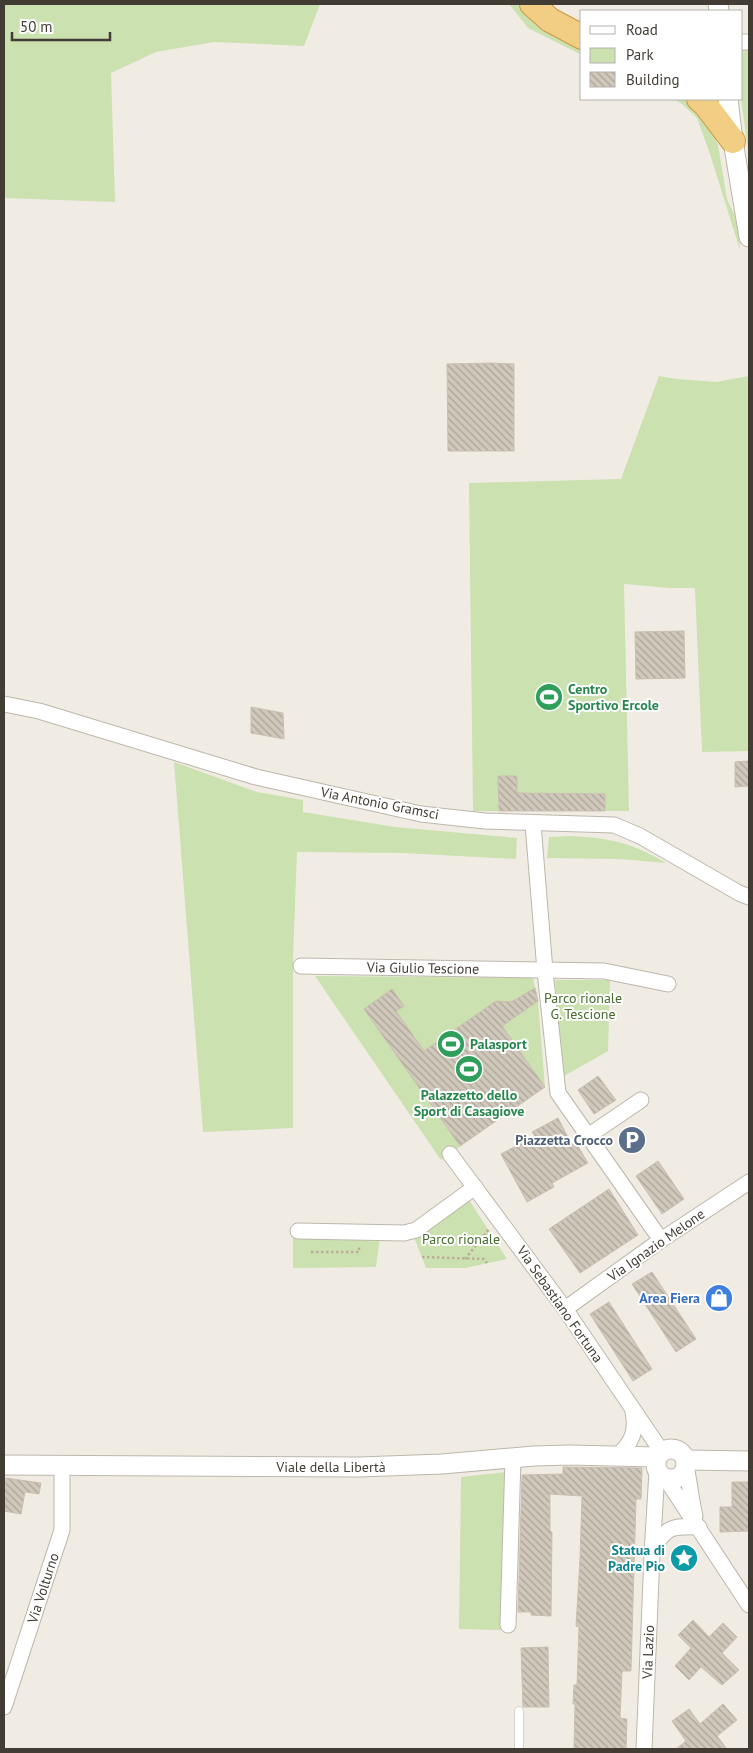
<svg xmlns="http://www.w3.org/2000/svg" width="753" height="1753" font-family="'PT Sans',sans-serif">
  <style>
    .green { fill: #cbe1b0 }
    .building { fill: url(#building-back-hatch); stroke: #cabfaf }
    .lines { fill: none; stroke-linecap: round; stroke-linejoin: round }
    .service-casing { stroke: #bdb7ab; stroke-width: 9 }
    .minor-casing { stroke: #bdb7ab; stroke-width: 17 }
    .tertiary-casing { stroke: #bdb7ab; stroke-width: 21 }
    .trunk-casing { stroke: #cc9842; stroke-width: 26 }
    .path { stroke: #bbaf9b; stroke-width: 2.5; stroke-dasharray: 2.5 2.5; stroke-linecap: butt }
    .service { stroke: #fff; stroke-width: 8 }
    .minor { stroke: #fff; stroke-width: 15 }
    .tertiary { stroke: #fff; stroke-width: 19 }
    .trunk { stroke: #f2ce85; stroke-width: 24 }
    .labels { text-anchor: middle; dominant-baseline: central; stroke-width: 4; stroke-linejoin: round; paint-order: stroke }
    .leisure-label { font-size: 14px; font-weight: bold; fill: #27864d; stroke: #fff; text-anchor: start }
    .street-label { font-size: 14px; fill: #423c35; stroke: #fff }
    .park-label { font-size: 14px; fill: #476d2e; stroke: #fff }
    .service-label { font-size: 14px; font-weight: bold; fill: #4e5e75; stroke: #fff; text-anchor: end }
    .shop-label { font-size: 14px; font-weight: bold; fill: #366cbe; stroke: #fff; text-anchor: end }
    .culture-label { font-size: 14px; font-weight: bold; fill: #0d838f; stroke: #fff; text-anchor: end }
  </style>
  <defs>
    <pattern id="building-back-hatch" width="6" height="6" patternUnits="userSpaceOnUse" patternTransform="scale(1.25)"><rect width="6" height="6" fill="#d0c8bb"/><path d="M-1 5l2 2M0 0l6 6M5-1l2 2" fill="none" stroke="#aaa499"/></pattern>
  </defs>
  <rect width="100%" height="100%" fill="#f0ece4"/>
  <g class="green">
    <path d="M4 4H320L304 46 214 42 156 52 111 73 115 202 4 198Z"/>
    <path d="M509 4H517C534 26 556 38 582 49V55L528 28Z"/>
    <path d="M742 46H749V157L741 99Z"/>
    <path d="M674 99H689L709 123 718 145 727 199 735 216 739 236 740 250 710 154 697 118 682 104Z"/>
    <path d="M659 376 677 379 716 382 749 376V751L702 752 695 588H670L624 584 629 811H473L469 483 621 479Z"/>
    <path d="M174 762 257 792 303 800V812L395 827 517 838 516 859 403 853 297 852 293 956V1128L203 1132Z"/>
    <path d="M572 836C609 838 633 843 666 863L620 859 547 858 549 837Z"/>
    <path d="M315 976 533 978 538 1001 545 1087 441 1160Z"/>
    <path d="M555 980H610L608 1051 564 1076Z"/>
    <path d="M469 1200 507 1259 465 1268H426L414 1237Z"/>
    <path d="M293 1236 380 1237 376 1267 293 1268Z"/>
    <path d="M506 1472 501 1630 459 1629 461 1477Z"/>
  </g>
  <g class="building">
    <path d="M492 363 514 364V451H448L447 364Z"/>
    <path d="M684 631 685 678 636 679 635 632Z"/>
    <path d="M251 707 283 713 284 739 251 733Z"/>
    <path d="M749 761V786L735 787V762Z"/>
    <path d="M498 776H517V793L605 794V811H499Z"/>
    <path d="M535 988 538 1001 502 1026 545 1087 460 1146 364 1009 392 989 404 1006 396 1011 424 1051 496 1001 511 1002Z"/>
    <path d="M598 1076 616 1100 594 1114 578 1090Z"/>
    <path d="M558 1118 572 1145 576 1143 588 1163 552 1183 554 1187 527 1202 501 1154 535 1136 532 1132Z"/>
    <path d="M658 1161 684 1199 662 1214 636 1176Z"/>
    <path d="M609 1189 638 1235 580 1273 549 1229Z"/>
    <path d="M652 1272 696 1339 676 1352 632 1284Z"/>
    <path d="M609 1302 652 1369 633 1381 590 1314Z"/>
    <path d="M563 1467 642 1468 641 1499H636L631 1671H622L620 1718 627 1719 626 1749H574L575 1704H573L574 1685H577L579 1627 576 1626 580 1559 582 1496 550 1494V1531L552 1532 551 1616 531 1615V1612H518L522 1475 563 1474Z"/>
    <path d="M6 1478 41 1483 39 1494 25 1492 21 1514 4 1511V1492Z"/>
    <path d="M732 1482H749V1531L720 1532V1507H732Z"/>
    <path d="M693 1620 709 1637 723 1623 737 1637 722 1653 739 1670 722 1685 701 1667 689 1680 675 1666 691 1648 678 1635Z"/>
    <path d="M548 1647 549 1707H523L521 1648Z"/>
    <path d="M723 1704 737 1720 717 1736 727 1749H676L686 1741 672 1721 689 1709 700 1724Z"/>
  </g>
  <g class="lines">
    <defs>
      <path id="service" d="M519 1711V1749"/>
      <g id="minor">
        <path d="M742 42H749"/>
        <path d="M4 704 39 711 256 777 421 814 485 821 614 825 640 836 739 893 749 897"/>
        <path d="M533 824 545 971 558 1093 661 1240"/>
        <path d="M301 966 604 971 668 984"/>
        <path d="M588 1136 641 1100"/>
        <path d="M450 1154 565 1309 662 1452"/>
        <path d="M298 1231 404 1233 416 1230 475 1187"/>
        <path d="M565 1309 661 1240 749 1182"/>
        <path d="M617 1456C632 1443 637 1431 633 1412"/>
        <path d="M686 1467C690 1484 691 1500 695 1516"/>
        <path d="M666 1479 749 1605"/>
        <path d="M653 1551C665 1526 673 1526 699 1527"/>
        <path d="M508 1625 513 1458"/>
        <path d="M4 1707 62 1530V1466"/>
        <path d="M644 1749 652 1554 657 1471"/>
      </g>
      <g id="tertiary">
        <path d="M718 4 719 11"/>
        <path d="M728 99 733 141 749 237"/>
        <circle cx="671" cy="1464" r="15"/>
        <path d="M686 1460 749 1461"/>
        <path d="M4 1465 359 1467 442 1464 534 1456 569 1455 657 1457"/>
      </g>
      <g id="trunk">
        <path d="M532 4 550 20 582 37"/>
        <path d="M699 99 705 104 733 141"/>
      </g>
    </defs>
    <use href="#service" class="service-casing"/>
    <use href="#minor" class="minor-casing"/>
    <use href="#tertiary" class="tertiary-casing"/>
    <use href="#trunk" class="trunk-casing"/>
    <g class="path">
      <path d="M311 1252H359V1246"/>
      <path d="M422 1257 484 1259 487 1263"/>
      <path d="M465 1259 489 1229"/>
    </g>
    <use href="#service" class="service"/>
    <use href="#minor" class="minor"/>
    <use href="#tertiary" class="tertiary"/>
    <use href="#trunk" class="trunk"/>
  </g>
  <defs>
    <symbol id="stadium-disc" viewBox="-11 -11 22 22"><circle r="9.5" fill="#2e9e5b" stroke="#fff"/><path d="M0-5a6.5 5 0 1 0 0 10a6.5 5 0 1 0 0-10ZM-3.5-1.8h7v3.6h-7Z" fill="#fff"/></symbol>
    <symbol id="parking-disc" viewBox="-11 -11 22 22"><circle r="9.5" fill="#5c6f8a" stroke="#fff"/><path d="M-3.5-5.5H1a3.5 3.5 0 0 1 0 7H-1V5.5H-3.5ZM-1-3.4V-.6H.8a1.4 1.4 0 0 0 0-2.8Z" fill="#fff"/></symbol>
    <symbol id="shop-disc" viewBox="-11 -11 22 22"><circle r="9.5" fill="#3f7fe0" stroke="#fff"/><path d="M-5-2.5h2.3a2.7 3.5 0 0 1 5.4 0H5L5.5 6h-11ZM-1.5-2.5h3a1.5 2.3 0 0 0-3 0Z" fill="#fff"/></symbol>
    <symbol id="sight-disc" viewBox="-11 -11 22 22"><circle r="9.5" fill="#0f9aa8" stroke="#fff"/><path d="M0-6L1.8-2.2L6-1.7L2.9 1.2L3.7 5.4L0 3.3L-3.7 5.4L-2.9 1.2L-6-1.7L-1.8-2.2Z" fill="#fff"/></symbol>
  </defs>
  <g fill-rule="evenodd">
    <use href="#stadium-disc" x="533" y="681" width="32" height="32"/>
    <use href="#stadium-disc" x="435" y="1028" width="32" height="32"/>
    <use href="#stadium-disc" x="453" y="1053" width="32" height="32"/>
    <use href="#parking-disc" x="616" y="1124" width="32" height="32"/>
    <use href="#shop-disc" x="703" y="1282" width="32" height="32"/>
    <use href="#sight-disc" x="668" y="1542" width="32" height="32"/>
  </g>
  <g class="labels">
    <g class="leisure-label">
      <text x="568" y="689">Centro<tspan x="568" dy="16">Sportivo Ercole</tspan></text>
      <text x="470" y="1044">Palasport</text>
      <text x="469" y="1095" text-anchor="middle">Palazzetto dello<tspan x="469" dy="16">Sport di Casagiove</tspan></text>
    </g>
    <g class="street-label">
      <text transform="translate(380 803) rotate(11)">Via Antonio Gramsci</text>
      <text transform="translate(423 968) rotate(1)">Via Giulio Tescione</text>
      <text transform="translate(656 1245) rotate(-35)">Via Ignazio Melone</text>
      <text transform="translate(560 1304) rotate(55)">Via Sebastiano Fortuna</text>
      <text x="331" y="1467">Viale della Libertà</text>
      <text transform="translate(43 1588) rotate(-72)">Via Volturno</text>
      <text transform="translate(648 1652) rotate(-88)">Via Lazio</text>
    </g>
    <g class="park-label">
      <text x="583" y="998">Parco rionale<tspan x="583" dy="16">G. Tescione</tspan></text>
      <text x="461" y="1239">Parco rionale</text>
    </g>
    <g class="service-label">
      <text x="613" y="1140">Piazzetta Crocco</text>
    </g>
    <g class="shop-label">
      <text x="700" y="1298">Area Fiera</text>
    </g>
    <g class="culture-label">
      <text x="665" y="1550">Statua di<tspan x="665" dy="16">Padre Pio</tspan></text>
    </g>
  </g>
  <rect width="753" height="1753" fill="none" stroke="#423c35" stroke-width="10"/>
  <rect x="580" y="10" width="162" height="90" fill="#ffffff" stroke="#b3b1ae"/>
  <rect x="590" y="26" width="25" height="8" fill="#ffffff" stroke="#b3b1ae"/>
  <text x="626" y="35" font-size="15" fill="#423c35">Road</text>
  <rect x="590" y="48" width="25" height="15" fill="#cbe1b0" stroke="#b3b1ae"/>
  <text x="626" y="60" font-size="15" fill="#423c35">Park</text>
  <rect x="590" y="72" width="25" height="15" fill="url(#building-back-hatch)" stroke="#b3b1ae"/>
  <text x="626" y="85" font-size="15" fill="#423c35">Building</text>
  <path d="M12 32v8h98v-8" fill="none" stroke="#423c35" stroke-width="2.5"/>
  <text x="20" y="32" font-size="15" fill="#423c35" stroke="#ffffff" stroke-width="4" paint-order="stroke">50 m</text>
</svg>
